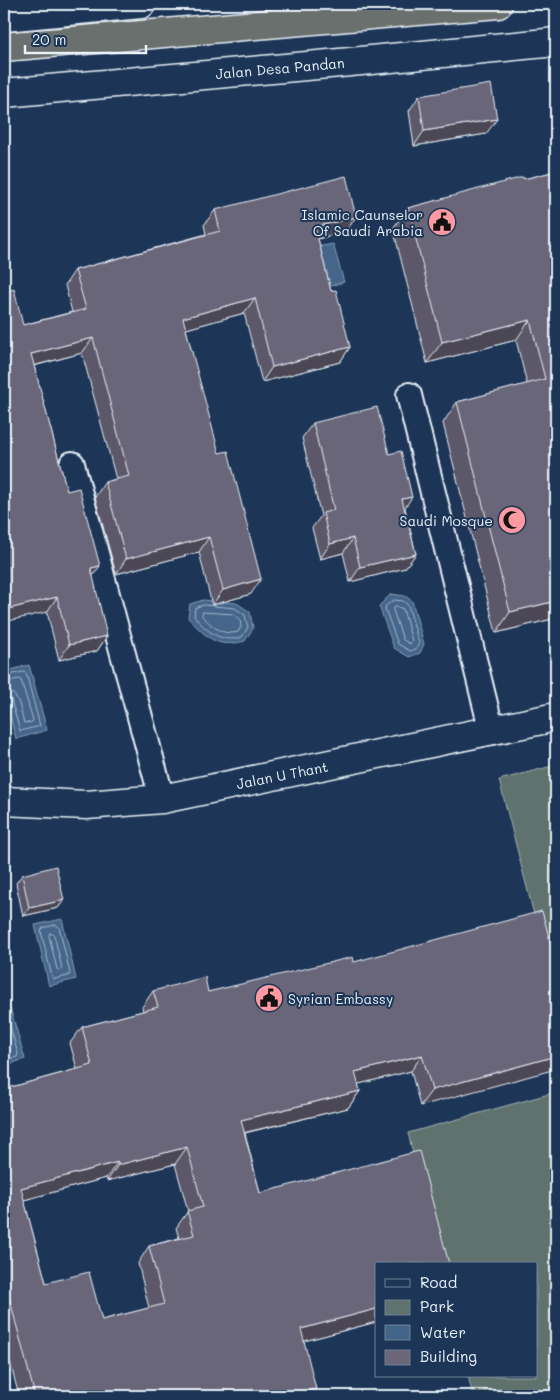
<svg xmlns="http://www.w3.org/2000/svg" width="560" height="1400" font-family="Mali,sans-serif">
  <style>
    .green { fill: #5f726d; stroke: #a4b2b2 }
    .water { fill: #44658a; stroke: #869db6 }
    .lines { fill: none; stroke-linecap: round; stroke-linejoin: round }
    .shore { stroke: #a6b9cc; stroke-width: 1 }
    .service-casing { stroke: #e8f1f8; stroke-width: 28 }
    .minor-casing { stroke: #e8f1f8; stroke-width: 31 }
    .tertiary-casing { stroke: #e8f1f8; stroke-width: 31 }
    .motorway-casing { stroke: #e8f1f8; stroke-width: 31 }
    .service { stroke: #1d3557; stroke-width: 24 }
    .minor { stroke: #1d3557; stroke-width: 28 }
    .tertiary { stroke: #1d3557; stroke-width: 28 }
    .motorway { stroke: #6b706d; stroke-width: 28 }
    .wall { fill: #5c5869; stroke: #e8f1f8; fill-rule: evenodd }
    .shaded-wall { fill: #4b4755; stroke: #e8f1f8 }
    .building { fill: #6b667a; stroke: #e8f1f8; fill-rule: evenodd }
    .labels { text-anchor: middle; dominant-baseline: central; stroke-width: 4; stroke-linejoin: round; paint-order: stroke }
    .street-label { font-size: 14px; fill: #e8f1f8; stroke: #1d3557 }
    .poi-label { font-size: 14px; fill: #e8f1f8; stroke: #1d3557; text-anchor: end }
  </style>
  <rect width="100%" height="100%" fill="#1d3557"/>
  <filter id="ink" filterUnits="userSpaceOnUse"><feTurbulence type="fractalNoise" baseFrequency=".02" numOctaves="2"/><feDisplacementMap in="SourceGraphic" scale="10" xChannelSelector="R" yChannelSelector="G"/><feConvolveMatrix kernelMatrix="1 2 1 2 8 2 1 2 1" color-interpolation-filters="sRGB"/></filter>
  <g filter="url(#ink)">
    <g class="green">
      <path d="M556 765V999L499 780Z"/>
      <path d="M556 1092V1396H473L468 1376H536V1264H440L408 1133Z"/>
    </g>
    <g class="water">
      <path d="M333 244 344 282 323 288 291 252Z"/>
      <path d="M391 594 405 596 412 601 424 644 420 653 409 657 394 648 379 606Z"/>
      <path d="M203 600 237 603 250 612 253 628 245 641C216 649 208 638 188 618L190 604Z"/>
      <path d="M29 665 47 730 16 739 4 693V672Z"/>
      <path d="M62 919 76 979 49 986 35 925Z"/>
      <path d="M4 987 25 1059 4 1066Z"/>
    </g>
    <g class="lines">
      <g class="shore">
        <path d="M394 600 403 601 408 605 419 643 416 649 410 651 398 644 385 609 386 606Z"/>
        <path d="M204 605 235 608 245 615 248 627 242 637C222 644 206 631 194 616L195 608Z"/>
        <path d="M396 606 403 609 412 641 410 644 403 640 393 610Z"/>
        <path d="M203 612 233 614 240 619 241 627 238 632C222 636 212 626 202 616Z"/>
        <path d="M4 676 23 672 26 673 40 726 20 731 11 700 8 697 4 696"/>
        <path d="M4 682 19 679 21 680 33 720 32 722 24 723C20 711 20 691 4 690"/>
        <path d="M56 925 59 927 70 973 68 976 54 979 52 977 41 931 43 928Z"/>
        <path d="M50 933 54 935 62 968 60 971 57 969 49 936Z"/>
        <path d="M4 1005 18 1054 17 1057 4 1060"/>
      </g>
      <defs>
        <g id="service">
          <path d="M409 395 492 732"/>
          <path d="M72 464 162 799"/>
        </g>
        <path id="minor" d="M4 801 86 805 162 799 556 717"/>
        <g id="tertiary">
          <path d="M4 17 141 4"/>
          <path d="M4 93 340 63 556 42"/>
        </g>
        <path id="motorway" d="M4 47 498 4"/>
      </defs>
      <use href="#service" class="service-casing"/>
      <use href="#minor" class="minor-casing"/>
      <use href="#tertiary" class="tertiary-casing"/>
      <use href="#motorway" class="motorway-casing"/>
      <use href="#service" class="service"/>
      <use href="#minor" class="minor"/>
      <use href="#tertiary" class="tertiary"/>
      <use href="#motorway" class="motorway"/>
    </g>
    <g class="wall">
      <path d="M419 96 486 134 414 146 409 111Z"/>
      <path d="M556 171V618L496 633 443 423 457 402 527 384 516 340 427 363 393 228 408 208Z"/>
      <path d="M215 210 356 217 346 231 318 239 331 291 350 347 340 362 262 382 244 313 186 329 251 594 212 605 199 552 116 574 95 497 105 482 116 479 82 353 34 366 67 491 92 576 107 636 97 651 59 660 47 612 23 325 72 312 65 285 75 270 206 234 204 225Z"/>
      <path d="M313 423 389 454 405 508 416 554 405 568 350 582 343 553 320 559 312 528 321 516 302 438Z"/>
      <path d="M22 875 64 900 58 908 23 916 16 883Z"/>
      <path d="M354 962 556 963 420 1106 411 1071 358 1084 360 1091 348 1108 245 1133 260 1193 376 1264V1322L304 1341 311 1396H19L4 1339V1089L77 1069 70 1043 82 1027 143 1011 142 1007 153 991 208 992ZM175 1164 188 1211 176 1228 179 1238 149 1246 138 1263 149 1308 102 1320 46 1283 24 1200 106 1178 107 1181Z"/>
    </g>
    <g class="shaded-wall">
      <path d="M497 119 486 134 414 146 424 131Z"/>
      <path d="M356 217 346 231 305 242 315 227Z"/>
      <path d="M255 298 244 313 172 333 183 318Z"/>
      <path d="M530 320 516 340 427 363 442 342Z"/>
      <path d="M93 338 82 353 21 369 31 354Z"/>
      <path d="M350 347 340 362 262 382 272 367Z"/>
      <path d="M412 497 402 512V499Z"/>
      <path d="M209 537 199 552 116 574 126 559Z"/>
      <path d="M353 538 343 553 320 559 330 544Z"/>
      <path d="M416 554 405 568 350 582 360 567Z"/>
      <path d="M100 566 89 581 91 568Z"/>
      <path d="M261 579 251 594 212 605 223 590Z"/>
      <path d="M57 597 47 612 4 622V610Z"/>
      <path d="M556 601V618L496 633 510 612Z"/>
      <path d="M107 636 97 651 59 660 69 645Z"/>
      <path d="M64 900 58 908 23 916 29 908Z"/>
      <path d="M422 1055 411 1071 343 1088 355 1072Z"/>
      <path d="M556 1056V1069L420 1106 432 1090Z"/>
      <path d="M360 1091 348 1108 230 1136 241 1120Z"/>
      <path d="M187 1147 175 1164 107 1181 118 1165Z"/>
      <path d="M118 1162 106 1178 9 1204 21 1188Z"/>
      <path d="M376 1309V1322L289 1345 301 1329Z"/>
      <path d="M316 1389 311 1396H286Z"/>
    </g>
    <g class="building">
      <path d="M491 84 497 119 424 131 419 96Z"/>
      <path d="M556 171V601L510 612 457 402 545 379 530 320 442 342 408 208 523 177 524 179Z"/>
      <path d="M346 176 356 217 315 227 331 291 336 290 350 347 272 367 255 298 183 318 219 453 228 451 261 579 223 590 209 537 126 559 105 482 129 476 93 338 31 354 67 491 79 488 100 566 91 568 107 636 69 645 57 597 4 610V292L14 289 23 325 86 309 75 270 220 231 215 210Z"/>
      <path d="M377 407 389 454 401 451 412 497 402 499 416 554 360 567 353 538 330 544 323 513 334 510 313 423Z"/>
      <path d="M56 866 64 900 29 908 22 875Z"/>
      <path d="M542 911 556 963V1056L432 1090 422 1055 355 1072 360 1091 241 1120 260 1193 419 1151 449 1264H376V1309L301 1329 316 1389 286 1396H35L8 1293 4 1294V1089L92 1065 82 1027 158 1007 153 991 205 977 208 992 353 957 354 962ZM187 1147 203 1207 187 1211 194 1235 149 1246 164 1304 102 1320 89 1272 46 1283 21 1188 118 1162V1165Z"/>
    </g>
  </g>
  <defs>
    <symbol id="civic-disc" viewBox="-11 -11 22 22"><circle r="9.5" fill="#ff9aa2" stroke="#1d3557"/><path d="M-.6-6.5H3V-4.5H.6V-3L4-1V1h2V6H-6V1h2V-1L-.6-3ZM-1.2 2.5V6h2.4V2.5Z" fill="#111"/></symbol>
    <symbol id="mosque-disc" viewBox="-11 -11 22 22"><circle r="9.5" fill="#ff9aa2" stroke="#1d3557"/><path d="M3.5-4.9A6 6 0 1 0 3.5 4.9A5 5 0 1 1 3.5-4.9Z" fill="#111"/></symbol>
  </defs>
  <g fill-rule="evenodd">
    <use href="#civic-disc" x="426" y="206" width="32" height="32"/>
    <use href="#mosque-disc" x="496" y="504" width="32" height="32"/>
    <use href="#civic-disc" x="253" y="982" width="32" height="32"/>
  </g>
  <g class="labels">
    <g class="street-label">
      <text transform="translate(280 68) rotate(-5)">Jalan Desa Pandan</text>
      <text transform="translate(282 775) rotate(-11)">Jalan U Thant</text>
    </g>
    <g class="poi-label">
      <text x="423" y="214">Islamic Caunselor<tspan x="423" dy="16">Of Saudi Arabia</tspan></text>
      <text x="493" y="520">Saudi Mosque</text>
      <text x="288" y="998" text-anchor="start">Syrian Embassy</text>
    </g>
  </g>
  <rect width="560" height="1400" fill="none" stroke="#1d3557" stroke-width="20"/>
  <rect x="10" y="10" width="540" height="1380" fill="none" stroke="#e8f1f8" stroke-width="2" filter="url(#ink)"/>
  <rect x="375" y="1262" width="162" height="115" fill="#1d3557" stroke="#6e8097"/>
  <rect x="385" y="1279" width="25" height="8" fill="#1d3557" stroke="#6e8097"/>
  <text x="420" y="1288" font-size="15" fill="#e8f1f8">Road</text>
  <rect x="385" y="1300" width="25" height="15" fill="#5f726d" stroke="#6e8097"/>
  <text x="420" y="1312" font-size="15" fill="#e8f1f8">Park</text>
  <rect x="385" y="1325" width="25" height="15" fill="#44658a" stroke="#6e8097"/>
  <text x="420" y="1338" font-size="15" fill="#e8f1f8">Water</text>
  <rect x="385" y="1350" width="25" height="15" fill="#6b667a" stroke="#6e8097"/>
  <text x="420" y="1362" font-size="15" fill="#e8f1f8">Building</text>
  <path d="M25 45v8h121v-8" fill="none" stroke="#e8f1f8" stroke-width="2.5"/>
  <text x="32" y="45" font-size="15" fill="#e8f1f8" stroke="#1d3557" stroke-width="4" paint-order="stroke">20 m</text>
</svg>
